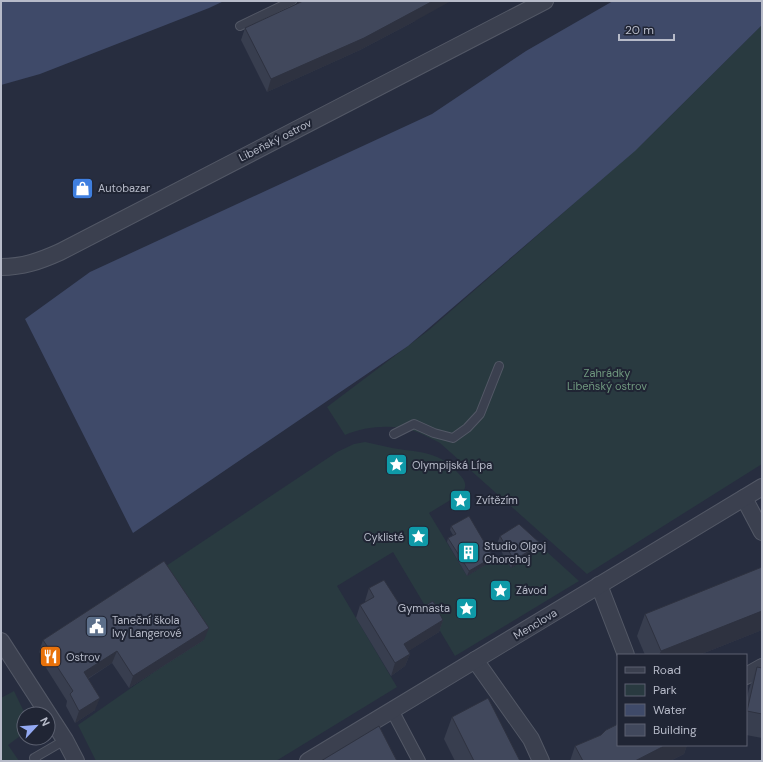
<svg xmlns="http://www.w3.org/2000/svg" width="763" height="762" font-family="'DM Sans',sans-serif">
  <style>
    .green { fill: #293a40 }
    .water { fill: #3f4a69 }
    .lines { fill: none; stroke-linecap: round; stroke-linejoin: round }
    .service-casing { stroke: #535866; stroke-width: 10 }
    .pedestrian-casing { stroke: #535866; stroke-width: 14 }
    .minor-casing { stroke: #535866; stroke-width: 18 }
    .service { stroke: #3b404f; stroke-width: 8 }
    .pedestrian { stroke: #3b404f; stroke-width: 12 }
    .minor { stroke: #3b404f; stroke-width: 16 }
    .wall { fill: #383e4f }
    .shaded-wall { fill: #2e3240 }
    .building { fill: #41485c; stroke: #2e3240 }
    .labels { text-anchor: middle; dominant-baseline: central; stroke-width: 4; stroke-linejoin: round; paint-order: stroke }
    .street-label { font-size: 11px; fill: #b7bbc9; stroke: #202534 }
    .poi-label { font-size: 11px; fill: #b7bbc9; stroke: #202534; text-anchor: start }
    .park-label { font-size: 11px; fill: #70997f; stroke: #202534 }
  </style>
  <rect width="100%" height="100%" fill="#272d3f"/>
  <g class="green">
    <path d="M762 25V464L587 574 440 443C432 439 423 434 414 431 393 424 366 426 345 435L327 407 429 330 642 144Z"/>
    <path d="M365 442C374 444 383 446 392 448 409 451 428 451 443 460 449 463 454 469 459 474 465 480 468 486 462 493L429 513 467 576 503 554 511 568 538 552 546 551 579 581 455 656 393 552 337 586 397 687 276 761H96L78 725 204 637 160 570 337 452 354 444Z"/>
    <path d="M14 691 25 714H24V733L8 745 19 761H1V698Z"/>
  </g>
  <g class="water">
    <path d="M1 1H224L209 8 40 74 1 85Z"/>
    <path d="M613 1H762V25L635 151 408 346 133 533 25 319 90 272 432 114 526 51Z"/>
  </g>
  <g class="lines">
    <defs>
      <g id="service">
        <path d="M240 26 292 1"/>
        <path d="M394 434 414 424 434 433 453 438 467 428 480 414 499 366"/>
        <path d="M36 761 34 758 65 740"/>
      </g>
      <path id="pedestrian" d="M392 710 419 761"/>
      <g id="minor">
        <path d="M1 267C23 267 40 261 60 252L545 1"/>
        <path d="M744 498 762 532"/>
        <path d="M599 585 626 655"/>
        <path d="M1 641 65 740 76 761"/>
        <path d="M475 660 531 739 541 761"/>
        <path d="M746 676 762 667"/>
        <path d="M308 761 762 487"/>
      </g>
    </defs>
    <use href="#service" class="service-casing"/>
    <use href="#pedestrian" class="pedestrian-casing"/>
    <use href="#minor" class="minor-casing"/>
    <use href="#service" class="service"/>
    <use href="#pedestrian" class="pedestrian"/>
    <use href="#minor" class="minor"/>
  </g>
  <g class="wall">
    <path d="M415 21 360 50 267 92 241 40 245 28Z"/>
    <path d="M451 526 492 561 467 576 447 542 448 538 453 535 450 530Z"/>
    <path d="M500 536 541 544 538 552 511 568 497 544Z"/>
    <path d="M369 588 407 616 443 620 439 632 408 651 410 654 405 666 391 676 356 618 360 605 366 602 365 601Z"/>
    <path d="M645 614 762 630 699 655H645L637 636Z"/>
    <path d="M43 640H204L129 688 112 663 88 679 95 710 75 723 66 706 67 701 43 663 44 660 39 652Z"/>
    <path d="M757 667 762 668V738L746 735V701L749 689Z"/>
    <path d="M452 717 520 761H455L444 739Z"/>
    <path d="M601 735 618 745H687L684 754 670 761H570L575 746Z"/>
  </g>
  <g class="shaded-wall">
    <path d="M433 1H451L415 21 360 50 267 92 271 79Z"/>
    <path d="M541 544 538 552 511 568 514 560Z"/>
    <path d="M493 557 492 561 467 576 469 571Z"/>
    <path d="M762 611V630L699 655H659L661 651Z"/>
    <path d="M443 620 439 632 399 657 404 644Z"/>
    <path d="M209 628 204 640 129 688 133 676Z"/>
    <path d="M117 651 112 663 79 684 84 672Z"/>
    <path d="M410 654 405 666 391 676 395 663Z"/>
    <path d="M100 698 95 710 75 723 79 711Z"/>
    <path d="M666 745H687L684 754 670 761H635Z"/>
  </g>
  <g class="building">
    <path d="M303 1H433L364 38 271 79 245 28Z"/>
    <path d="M469 516 493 557 469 571 448 538 456 534 451 526Z"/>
    <path d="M519 524 541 544 514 560 500 536Z"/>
    <path d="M164 561 209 628 133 676 117 651 84 672 100 698 79 711 70 694 73 691 47 651 49 649 43 640Z"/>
    <path d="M762 567V611L661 651 645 614Z"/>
    <path d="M384 580 407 616 433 601 443 620 404 644 410 654 395 663 360 605 374 597 369 588Z"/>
    <path d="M757 667 762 668V714L747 711Z"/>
    <path d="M488 698 520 761H474L452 717Z"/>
    <path d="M618 724V745H666L635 761H583L575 746 601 735 606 730Z"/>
    <path d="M379 726 397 761H321Z"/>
  </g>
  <defs>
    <symbol id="shop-square" viewBox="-11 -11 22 22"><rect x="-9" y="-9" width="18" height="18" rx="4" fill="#3f7fe0" stroke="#202534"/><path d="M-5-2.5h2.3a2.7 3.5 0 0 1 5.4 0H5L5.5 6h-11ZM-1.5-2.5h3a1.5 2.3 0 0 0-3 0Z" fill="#fff"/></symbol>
    <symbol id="sight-square" viewBox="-11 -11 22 22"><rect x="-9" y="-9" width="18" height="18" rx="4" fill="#0f9aa8" stroke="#202534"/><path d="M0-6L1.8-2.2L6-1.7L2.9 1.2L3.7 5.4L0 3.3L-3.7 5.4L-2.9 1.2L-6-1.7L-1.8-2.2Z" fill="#fff"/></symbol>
    <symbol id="building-square" viewBox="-11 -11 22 22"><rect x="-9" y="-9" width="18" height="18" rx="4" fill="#0f9aa8" stroke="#202534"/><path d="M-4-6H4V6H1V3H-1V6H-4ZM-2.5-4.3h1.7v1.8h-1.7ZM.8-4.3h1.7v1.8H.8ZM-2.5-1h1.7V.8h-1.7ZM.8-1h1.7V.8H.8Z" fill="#fff"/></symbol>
    <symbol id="civic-square" viewBox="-11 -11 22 22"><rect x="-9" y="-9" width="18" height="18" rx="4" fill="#5c6f8a" stroke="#202534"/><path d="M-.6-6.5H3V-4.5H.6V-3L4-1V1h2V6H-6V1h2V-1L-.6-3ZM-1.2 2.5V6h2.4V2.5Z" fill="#fff"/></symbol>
    <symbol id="restaurant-square" viewBox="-11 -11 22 22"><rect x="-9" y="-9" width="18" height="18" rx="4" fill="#e8710a" stroke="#202534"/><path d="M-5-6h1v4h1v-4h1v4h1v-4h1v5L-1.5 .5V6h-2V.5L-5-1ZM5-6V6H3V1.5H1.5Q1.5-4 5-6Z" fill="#fff"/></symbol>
  </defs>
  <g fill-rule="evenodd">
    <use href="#shop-square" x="70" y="176" width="25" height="25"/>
    <use href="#sight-square" x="384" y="452" width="25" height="25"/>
    <use href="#sight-square" x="448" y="488" width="25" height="25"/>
    <use href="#sight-square" x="406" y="524" width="25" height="25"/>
    <use href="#building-square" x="456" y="540" width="25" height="25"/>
    <use href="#sight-square" x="488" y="578" width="25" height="25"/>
    <use href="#sight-square" x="454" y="596" width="25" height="25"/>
    <use href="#civic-square" x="84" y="614" width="25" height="25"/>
    <use href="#restaurant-square" x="38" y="644" width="25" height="25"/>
  </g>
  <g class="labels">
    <g class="street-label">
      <text transform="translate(275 140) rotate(-27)">Libeňský ostrov</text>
      <text transform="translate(535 624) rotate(-31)">Menclova</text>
    </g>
    <g class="poi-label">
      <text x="98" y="188">Autobazar</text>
      <text x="412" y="465">Olympijská Lípa</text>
      <text x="476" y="500">Zvítězím</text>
      <text x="404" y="537" text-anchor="end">Cyklisté</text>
      <text x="484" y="546">Studio Olgoj<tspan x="484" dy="13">Chorchoj</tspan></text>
      <text x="516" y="590">Závod</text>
      <text x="450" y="608" text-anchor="end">Gymnasta</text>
      <text x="112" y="620">Taneční škola<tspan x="112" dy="13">Ivy Langerové</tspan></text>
      <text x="66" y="657">Ostrov</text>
    </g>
    <g class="park-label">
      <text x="607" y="373">Zahrádky<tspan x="607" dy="13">Libeňský ostrov</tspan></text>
    </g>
  </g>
  <rect width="763" height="762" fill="none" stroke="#b7bbc9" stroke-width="4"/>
  <rect x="617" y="654" width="130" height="92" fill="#202534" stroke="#5c6170"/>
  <rect x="625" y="667" width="20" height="6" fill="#3b404f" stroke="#5c6170"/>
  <text x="653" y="674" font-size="12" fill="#b7bbc9">Road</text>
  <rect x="625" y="684" width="20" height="12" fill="#293a40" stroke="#5c6170"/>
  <text x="653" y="694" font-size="12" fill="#b7bbc9">Park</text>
  <rect x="625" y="704" width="20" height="12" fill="#3f4a69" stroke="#5c6170"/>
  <text x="653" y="714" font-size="12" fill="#b7bbc9">Water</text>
  <rect x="625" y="724" width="20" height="12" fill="#41485c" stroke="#5c6170"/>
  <text x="653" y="734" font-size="12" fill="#b7bbc9">Building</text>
  <g transform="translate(36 726) rotate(64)"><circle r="19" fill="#202534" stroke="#5c6170"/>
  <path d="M0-3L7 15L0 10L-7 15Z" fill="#93a9f2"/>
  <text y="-6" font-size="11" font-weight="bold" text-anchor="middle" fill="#b7bbc9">N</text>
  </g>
  <path d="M619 34v6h55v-6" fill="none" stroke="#b7bbc9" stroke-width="2"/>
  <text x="625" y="34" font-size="12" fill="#b7bbc9" stroke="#202534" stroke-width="3" paint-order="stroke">20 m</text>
</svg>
